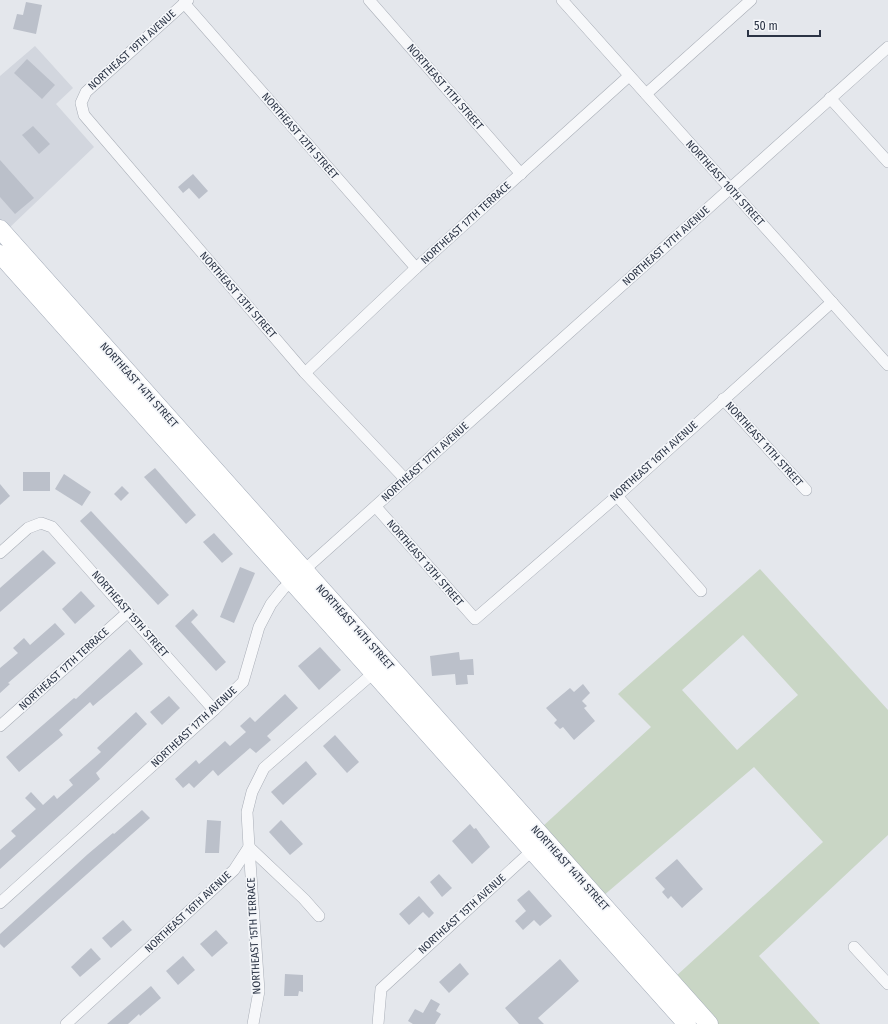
<svg xmlns="http://www.w3.org/2000/svg" width="888" height="1024" font-family="'Fira Sans Condensed',sans-serif">
  <style>
    .built { fill: #d2d6de }
    .green { fill: #c9d6c5; fill-rule: evenodd }
    .building { fill: #bbc0ca }
    .lines { fill: none; stroke-linecap: round; stroke-linejoin: round }
    .minor-casing { stroke: #a9aeb7; stroke-width: 12 }
    .primary-casing { stroke: #a3abb8; stroke-width: 19 }
    .minor { stroke: #f7f8fa; stroke-width: 11 }
    .primary { stroke: #fff; stroke-width: 18 }
    .labels { text-anchor: middle; dominant-baseline: central; stroke-width: 3.5; stroke-linejoin: round; paint-order: stroke }
    .street-label { font-size: 11px; fill: #2b3445; stroke: #f4f6f9 }
  </style>
  <rect width="100%" height="100%" fill="#e4e7ec"/>
  <path class="built" d="M35 46 73 88 56 104 94 147 8 229 0 221V76Z"/>
  <path class="green" d="M760 569 888 710V835L759 956 820 1024H717L675 977 823 842 754 767 603 896 542 827 651 727 618 694ZM743 635 798 695 737 750 682 690Z"/>
  <g class="building">
    <path d="M26 2 42 5 36 34 13 29 17 14 23 15Z"/>
    <path d="M27 59 55 85 42 99 14 73Z"/>
    <path d="M33 126 50 144 39 154 22 135Z"/>
    <path d="M0 160 34 198 15 214 0 197Z"/>
    <path d="M193 174 208 191 199 199 189 188 183 193 178 187Z"/>
    <path d="M155 468 196 515 186 524 144 477Z"/>
    <rect x="23" y="472" width="27" height="19"/>
    <path d="M64 474 91 492 82 506 55 489Z"/>
    <path d="M0 484 10 496 0 505Z"/>
    <path d="M122 486 129 493 121 501 114 494Z"/>
    <path d="M91 511 169 595 158 605 80 521Z"/>
    <path d="M214 533 233 554 222 563 203 542Z"/>
    <path d="M43 550 56 563 0 612V588Z"/>
    <path d="M240 567 255 573 234 623 220 617Z"/>
    <path d="M81 591 95 606 75 624 62 609Z"/>
    <path d="M193 609 198 615 191 622 226 662 216 671 175 626Z"/>
    <path d="M55 623 65 634 8 683 10 684 0 693V668L18 653 13 648 24 638 30 645Z"/>
    <path d="M320 647 341 670 319 690 298 666Z"/>
    <path d="M130 649 143 664 93 706 90 702 59 730 63 735 19 772 6 757 74 698 76 699Z"/>
    <path d="M459 652 460 660 473 659 474 675H467L468 684 456 685 455 674 432 676 430 656Z"/>
    <path d="M583 684 590 693 582 701 587 706 584 708 595 721 574 740 563 727 560 729 554 723 557 720 546 708 570 688 574 692Z"/>
    <path d="M285 694 298 708 267 736 271 740 256 753 250 748 218 776 213 770 194 788 189 783 183 788 175 779 196 760 199 764 225 741 230 746 246 732 240 726 250 717 255 722Z"/>
    <path d="M169 696 180 708 162 725 150 712Z"/>
    <path d="M136 712 147 724 96 773 100 779 0 869V850L16 836 11 831 36 809 25 798 31 792 43 805 54 795 57 799 73 785 69 780 101 752 97 748Z"/>
    <path d="M335 735 359 762 347 773 323 746Z"/>
    <path d="M306 761 317 774 283 805 271 792Z"/>
    <path d="M142 810 150 818 4 948 0 944V934L88 854 113 833 114 834Z"/>
    <path d="M207 820 221 821 219 853H205Z"/>
    <path d="M281 820 303 844 290 855 269 832Z"/>
    <path d="M470 824 474 829 476 828 490 847 472 864 452 841Z"/>
    <path d="M677 859 703 889 682 908 671 896 668 899 662 892 665 889 655 878Z"/>
    <path d="M439 874 452 888 442 897 430 882Z"/>
    <path d="M529 890 552 916 540 926 534 920 523 930 515 921 526 911 517 900Z"/>
    <path d="M419 896 434 913 429 918 423 912 409 925 399 914Z"/>
    <path d="M123 920 132 930 111 948 102 938Z"/>
    <path d="M216 930 228 943 212 957 200 944Z"/>
    <path d="M91 948 101 959 80 977 71 967Z"/>
    <path d="M183 956 195 970 178 985 166 971Z"/>
    <path d="M560 959 579 981 538 1018 544 1024H519L505 1008Z"/>
    <path d="M460 963 469 974 449 993 439 982Z"/>
    <path d="M285 974 303 975V992L299 991 298 996H284Z"/>
    <path d="M151 986 161 998 140 1016 139 1014 128 1024H107Z"/>
    <path d="M431 999 440 1004 436 1011 441 1014 435 1024H413L408 1021 415 1009 423 1013Z"/>
  </g>
  <g class="lines">
    <defs>
      <g id="minor">
        <path d="M188 0 86 92 81 103 84 115 305 373 405 479"/>
        <path d="M369 0 521 174"/>
        <path d="M562 0 888 365"/>
        <path d="M184 3 416 268"/>
        <path d="M646 94 751 0"/>
        <path d="M830 98 888 162"/>
        <path d="M305 373 416 268 629 76"/>
        <path d="M723 399 806 490"/>
        <path d="M617 496 701 591"/>
        <path d="M376 507 475 619 617 496 832 302"/>
        <path d="M0 553 28 528 41 523 52 527 214 710"/>
        <path d="M0 726 128 612"/>
        <path d="M249 847 259 991 253 1024"/>
        <path d="M249 847 304 899 319 916"/>
        <path d="M0 903 214 710 243 682 259 627 271 604 283 589 888 47"/>
        <path d="M854 947 888 984"/>
        <path d="M66 1024 234 870 249 847 247 812 252 792 264 768 378 669"/>
        <path d="M378 1024 381 989 536 847"/>
      </g>
      <g id="primary">
        <path d="M0 229 709 1024"/>
        <path d="M0 254 687 1024"/>
      </g>
    </defs>
    <use href="#minor" class="minor-casing"/>
    <use href="#primary" class="primary-casing"/>
    <use href="#minor" class="minor"/>
    <use href="#primary" class="primary"/>
  </g>
  <g class="labels">
    <g class="street-label">
      <text transform="translate(132 50) rotate(-42)">NORTHEAST 19TH AVENUE</text>
      <text transform="translate(445 87) rotate(49)">NORTHEAST 11TH STREET</text>
      <text transform="translate(300 136) rotate(49)">NORTHEAST 12TH STREET</text>
      <text transform="translate(725 183) rotate(48)">NORTHEAST 10TH STREET</text>
      <text transform="translate(466 223) rotate(-42)">NORTHEAST 17TH TERRACE</text>
      <text transform="translate(666 246) rotate(-42)">NORTHEAST 17TH AVENUE</text>
      <text transform="translate(238 295) rotate(49)">NORTHEAST 13TH STREET</text>
      <text transform="translate(139 385) rotate(48)">NORTHEAST 14TH STREET</text>
      <text transform="translate(764 444) rotate(48)">NORTHEAST 11TH STREET</text>
      <text transform="translate(654 461) rotate(-42)">NORTHEAST 16TH AVENUE</text>
      <text transform="translate(425 462) rotate(-42)">NORTHEAST 17TH AVENUE</text>
      <text transform="translate(425 563) rotate(49)">NORTHEAST 13TH STREET</text>
      <text transform="translate(130 614) rotate(49)">NORTHEAST 15TH STREET</text>
      <text transform="translate(355 627) rotate(48)">NORTHEAST 14TH STREET</text>
      <text transform="translate(64 669) rotate(-42)">NORTHEAST 17TH TERRACE</text>
      <text transform="translate(194 727) rotate(-43)">NORTHEAST 17TH AVENUE</text>
      <text transform="translate(570 868) rotate(48)">NORTHEAST 14TH STREET</text>
      <text transform="translate(188 912) rotate(-43)">NORTHEAST 16TH AVENUE</text>
      <text transform="translate(462 914) rotate(-42)">NORTHEAST 15TH AVENUE</text>
      <text transform="translate(254 936) rotate(-93)">NORTHEAST 15TH TERRACE</text>
    </g>
  </g>
  <path d="M748 30v6h72v-6" fill="none" stroke="#2b3445" stroke-width="2"/>
  <text x="754" y="30" font-size="12" fill="#2b3445" stroke="#f4f6f9" stroke-width="3" paint-order="stroke">50 m</text>
</svg>
